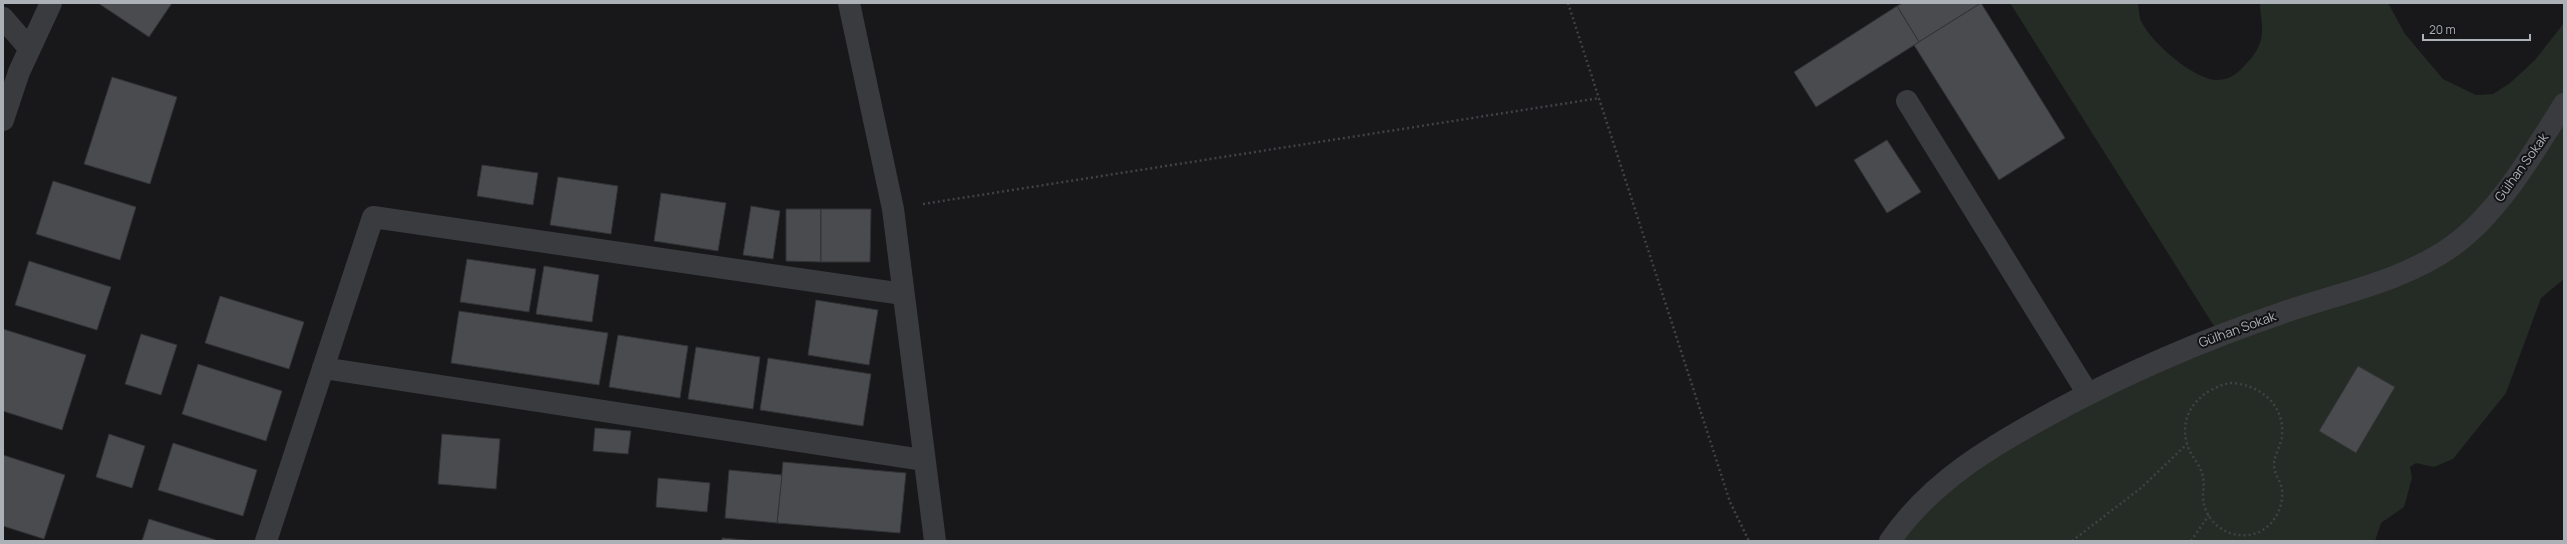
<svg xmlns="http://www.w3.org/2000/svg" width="2567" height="544" font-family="Manrope,sans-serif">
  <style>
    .green { fill: #252b25 }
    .building { fill: #4a4b4f; stroke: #323335 }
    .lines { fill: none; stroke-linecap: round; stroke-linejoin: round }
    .path { stroke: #404245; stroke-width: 2.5; stroke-dasharray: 2 3; stroke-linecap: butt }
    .minor { stroke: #3a3b3e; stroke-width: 22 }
    .labels { text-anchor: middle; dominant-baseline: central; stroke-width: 4; stroke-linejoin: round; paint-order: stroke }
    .street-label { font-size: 13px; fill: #acb1b8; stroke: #131315 }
  </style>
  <rect width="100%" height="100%" fill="#18181a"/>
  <path class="green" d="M2010 3H2138C2139 9 2139 16 2141 21 2151 42 2193 79 2216 80 2229 80 2237 74 2245 65 2252 58 2259 49 2261 39 2264 27 2260 16 2260 3H2388L2405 34 2443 79 2476 95 2493 94 2510 83 2535 60 2564 23V279L2541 298 2506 393 2453 459 2434 467 2416 463 2410 467 2412 478 2404 507 2381 523 2375 541H1890L1953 473 2219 334Z"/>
  <g class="building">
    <path d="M98 3H172L149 37Z"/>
    <path d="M1903 3H1981L1919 42 1897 6Z"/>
    <path d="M1981 3 2065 138 1999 180 1914 45Z"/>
    <path d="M1897 6 1919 42 1816 107 1794 72Z"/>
    <path d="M112 77 177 97 150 184 84 164Z"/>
    <path d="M1887 140 1921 192 1887 213 1854 160Z"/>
    <path d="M482 165 538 173 533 205 477 196Z"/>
    <path d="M558 177 618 186 611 234 550 225Z"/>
    <path d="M53 181 136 207 120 260 36 234Z"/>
    <path d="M661 193 726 203 718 251 654 241Z"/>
    <path d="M751 206 780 211 773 259 743 255Z"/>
    <path d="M786 209H821V262L786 261Z"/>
    <path d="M821 209H871L870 262H821Z"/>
    <path d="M467 259 536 269 529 312 460 302Z"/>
    <path d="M29 261 111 287 97 330 15 305Z"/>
    <path d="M544 266 599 275 592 322 536 314Z"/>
    <path d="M220 296 304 322 289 369 205 343Z"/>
    <path d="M816 300 878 310 869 365 808 355Z"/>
    <path d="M459 311 608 333 599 385 451 363Z"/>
    <path d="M3 329 86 355 62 430 3 411Z"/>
    <path d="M141 334 177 345 161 395 125 384Z"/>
    <path d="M618 335 688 346 680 398 609 387Z"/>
    <path d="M696 347 760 357 753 409 688 399Z"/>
    <path d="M768 358 871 374 863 426 760 410Z"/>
    <path d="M198 364 282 391 266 441 182 414Z"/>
    <path d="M2358 366 2395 387 2356 453 2319 431Z"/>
    <path d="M595 428 631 431 628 454 593 451Z"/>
    <path d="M109 434 145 446 132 488 96 477Z"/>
    <path d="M442 434 500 439 496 489 438 484Z"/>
    <path d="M173 443 257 470 243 516 158 490Z"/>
    <path d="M3 455 65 475 44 539 3 526Z"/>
    <path d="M783 462 906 473 900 533 777 523Z"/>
    <path d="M729 470 782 475 777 523 725 518Z"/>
    <path d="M658 478 710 483 707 512 656 507Z"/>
    <path d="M149 519 219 541H142Z"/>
    <path d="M722 538 756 541H722Z"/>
  </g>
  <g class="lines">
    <g class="path">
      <path d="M1568 3 1730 502 1749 541"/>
      <path d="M923 204 1600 98"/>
      <path d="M2230 383C2259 384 2285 404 2282 436 2281 446 2274 455 2274 465 2274 474 2281 481 2282 490 2284 511 2270 532 2249 535 2226 538 2204 521 2203 497 2203 489 2205 482 2202 473 2199 463 2190 455 2187 444 2178 413 2201 389 2230 383Z"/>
      <path d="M2072 541 2141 488 2187 444"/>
      <path d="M2191 541 2209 515"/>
    </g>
    <g class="minor">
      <path d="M849 3 893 209 935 541"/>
      <path d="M3 18 29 48"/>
      <path d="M1907 101 2088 394"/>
      <path d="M3 120 19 72 51 3"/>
      <path d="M323 368 923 460"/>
      <path d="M266 541 373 217 903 294"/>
      <path d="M1890 541C1931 481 1992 446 2054 412 2128 372 2203 340 2282 313 2339 293 2401 282 2451 247 2498 214 2534 152 2564 104"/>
    </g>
  </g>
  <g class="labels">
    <g class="street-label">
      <text transform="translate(2521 167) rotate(-54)">Gülhan Sokak</text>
      <text transform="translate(2237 329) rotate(-20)">Gülhan Sokak</text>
    </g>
  </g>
  <rect width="2567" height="544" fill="none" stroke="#acb1b8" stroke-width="8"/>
  <path d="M2423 34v6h107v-6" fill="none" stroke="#acb1b8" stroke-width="2"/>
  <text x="2429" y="34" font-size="12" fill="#acb1b8" stroke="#131315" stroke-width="3" paint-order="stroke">20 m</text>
</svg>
